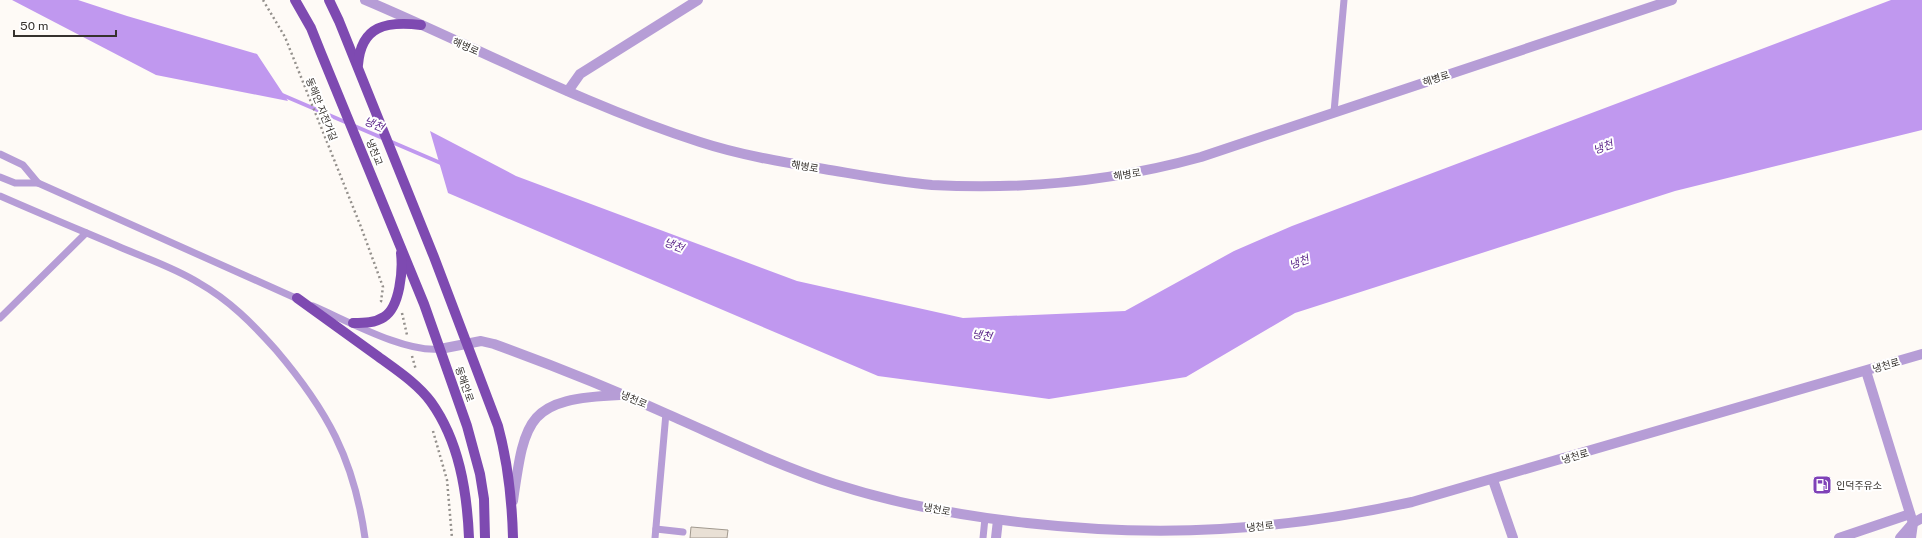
<svg xmlns="http://www.w3.org/2000/svg" width="1922" height="538" font-family="'Public Sans','Noto Sans KR',sans-serif">
  <style>
    .water { fill: #c098ef }
    .lines { fill: none; stroke-linecap: round; stroke-linejoin: round }
    .stream { stroke: #c098ef; stroke-width: 4 }
    .building { fill: #e9e0d5; stroke: #a1998e }
    .path { stroke: #94908c; stroke-width: 2.5; stroke-dasharray: 2 3; stroke-linecap: butt }
    .service { stroke: #b69dd6; stroke-width: 7 }
    .minor { stroke: #b69dd6; stroke-width: 10 }
    .tertiary { stroke: #b69dd6; stroke-width: 10 }
    .primary { stroke: #7e4ab1; stroke-width: 10 }
    .labels { text-anchor: middle; dominant-baseline: central; stroke-width: 4; stroke-linejoin: round; paint-order: stroke }
    .street-label { font-size: 10px; fill: #36322e; stroke: #fff }
    .poi-label { font-size: 10px; fill: #36322e; stroke: #fff; text-anchor: start }
    .water-label { font-size: 11px; font-style: italic; fill: #5a2488; stroke: #fff }
  </style>
  <rect width="100%" height="100%" fill="#fefaf6"/>
  <g class="water">
    <path d="M12 0H78L127 16 257 54 288 101 156 75Z"/>
    <path d="M1891 0H1922V130L1675 191 1295 313 1186 377 1049 399 878 376 448 193 430 131 516 176 797 281 963 318 1125 311 1234 251 1292 226Z"/>
  </g>
  <g class="lines">
    <path class="stream" d="M280 94 443 164"/>
  </g>
  <path class="building" d="M691 527 728 530 727 538H690Z"/>
  <g class="lines">
    <g class="path">
      <path d="M263 0 285 37 361 227 383 287 381 301 383 302"/>
      <path d="M402 313 407 335"/>
      <path d="M412 356 416 370"/>
      <path d="M433 431 447 480 452 538"/>
    </g>
    <g class="service">
      <path d="M1334 112 1344 0"/>
      <path d="M0 154 23 165 38 183"/>
      <path d="M0 177 15 183H38L300 300"/>
      <path d="M0 196C41 214 82 231 122 248 148 259 175 268 199 283 229 300 253 324 276 350 327 410 354 459 365 538"/>
      <path d="M313 306C346 320 405 353 440 349"/>
      <path d="M0 318 86 233"/>
      <path d="M656 529 683 532"/>
      <path d="M655 538 666 413"/>
      <path d="M983 538 985 518"/>
    </g>
    <g class="minor">
      <path d="M568 91 580 74 698 0"/>
      <path d="M1866 371 1913 523 1911 538"/>
      <path d="M1493 480 1513 538"/>
      <path d="M996 538 998 520"/>
      <path d="M1839 538 1910 514"/>
      <path d="M1900 538 1913 523 1922 518"/>
    </g>
    <g class="tertiary">
      <path d="M365 0C476 47 584 105 700 142 740 155 782 162 824 169 860 175 896 182 932 185 1023 190 1114 181 1201 157L1672 0"/>
      <path d="M440 349 481 341 494 344C552 365 610 388 667 414 722 438 777 465 835 484 897 504 962 516 1027 523 1161 538 1280 531 1412 502L1922 354"/>
      <path d="M513 501C525 416 528 399 620 395"/>
    </g>
    <g class="primary">
      <path d="M295 0 311 28 321 53 424 304 467 426 480 474 484 499 485 538"/>
      <path d="M329 0 339 21 434 257 498 426C508 463 512 500 513 538"/>
      <path d="M358 65C361 25 387 21 421 25"/>
      <path d="M297 298C323 317 350 336 376 355 395 369 417 383 431 402 459 441 467 491 469 538"/>
      <path d="M353 323C364 323 375 323 384 317 400 307 403 270 401 253"/>
    </g>
  </g>
  <defs>
    <symbol id="fuel-square" viewBox="-11 -11 22 22"><rect x="-9" y="-9" width="18" height="18" rx="4" fill="#7f42b7" stroke="#fff"/><path d="M-5.5-6h7V0h2V4h1.3V-2.5L3-4.5l.8-.8L6-3V5H2.5V1h-1V6h-7ZM-4.2-4.7v3.2H.2V-4.7Z" fill="#fff"/></symbol>
  </defs>
  <g fill-rule="evenodd">
    <use href="#fuel-square" x="1811" y="474" width="22" height="22"/>
  </g>
  <g class="labels">
    <g class="street-label">
      <text transform="translate(466 46) rotate(24)">해병로</text>
      <text transform="translate(1436 78) rotate(-18)">해병로</text>
      <text transform="translate(322 109) rotate(68)">동해안 자전거길</text>
      <text transform="translate(375 152) rotate(68)">냉천교</text>
      <text transform="translate(805 166) rotate(10)">해병로</text>
      <text transform="translate(1127 174) rotate(-9)">해병로</text>
      <text transform="translate(1886 365) rotate(-16)">냉천로</text>
      <text transform="translate(465 384) rotate(71)">동해안로</text>
      <text transform="translate(634 399) rotate(23)">냉천로</text>
      <text transform="translate(1575 456) rotate(-16)">냉천로</text>
      <text transform="translate(937 509) rotate(11)">냉천로</text>
      <text transform="translate(1260 526) rotate(-6)">냉천로</text>
    </g>
    <g class="poi-label">
      <text x="1836" y="485">인덕주유소</text>
    </g>
    <g class="water-label">
      <text transform="translate(374 124) rotate(23)">냉천</text>
      <text transform="translate(1603 147) rotate(-21)">냉천</text>
      <text transform="translate(674 245) rotate(21)">냉천</text>
      <text transform="translate(1299 262) rotate(-21)">냉천</text>
      <text transform="translate(982 335) rotate(10)">냉천</text>
    </g>
  </g>
  <path d="M14 30v6h102v-6" fill="none" stroke="#36322e" stroke-width="2"/>
  <text x="20" y="30" font-size="12" fill="#36322e" stroke="#ffffff" stroke-width="3" paint-order="stroke">50 m</text>
</svg>
